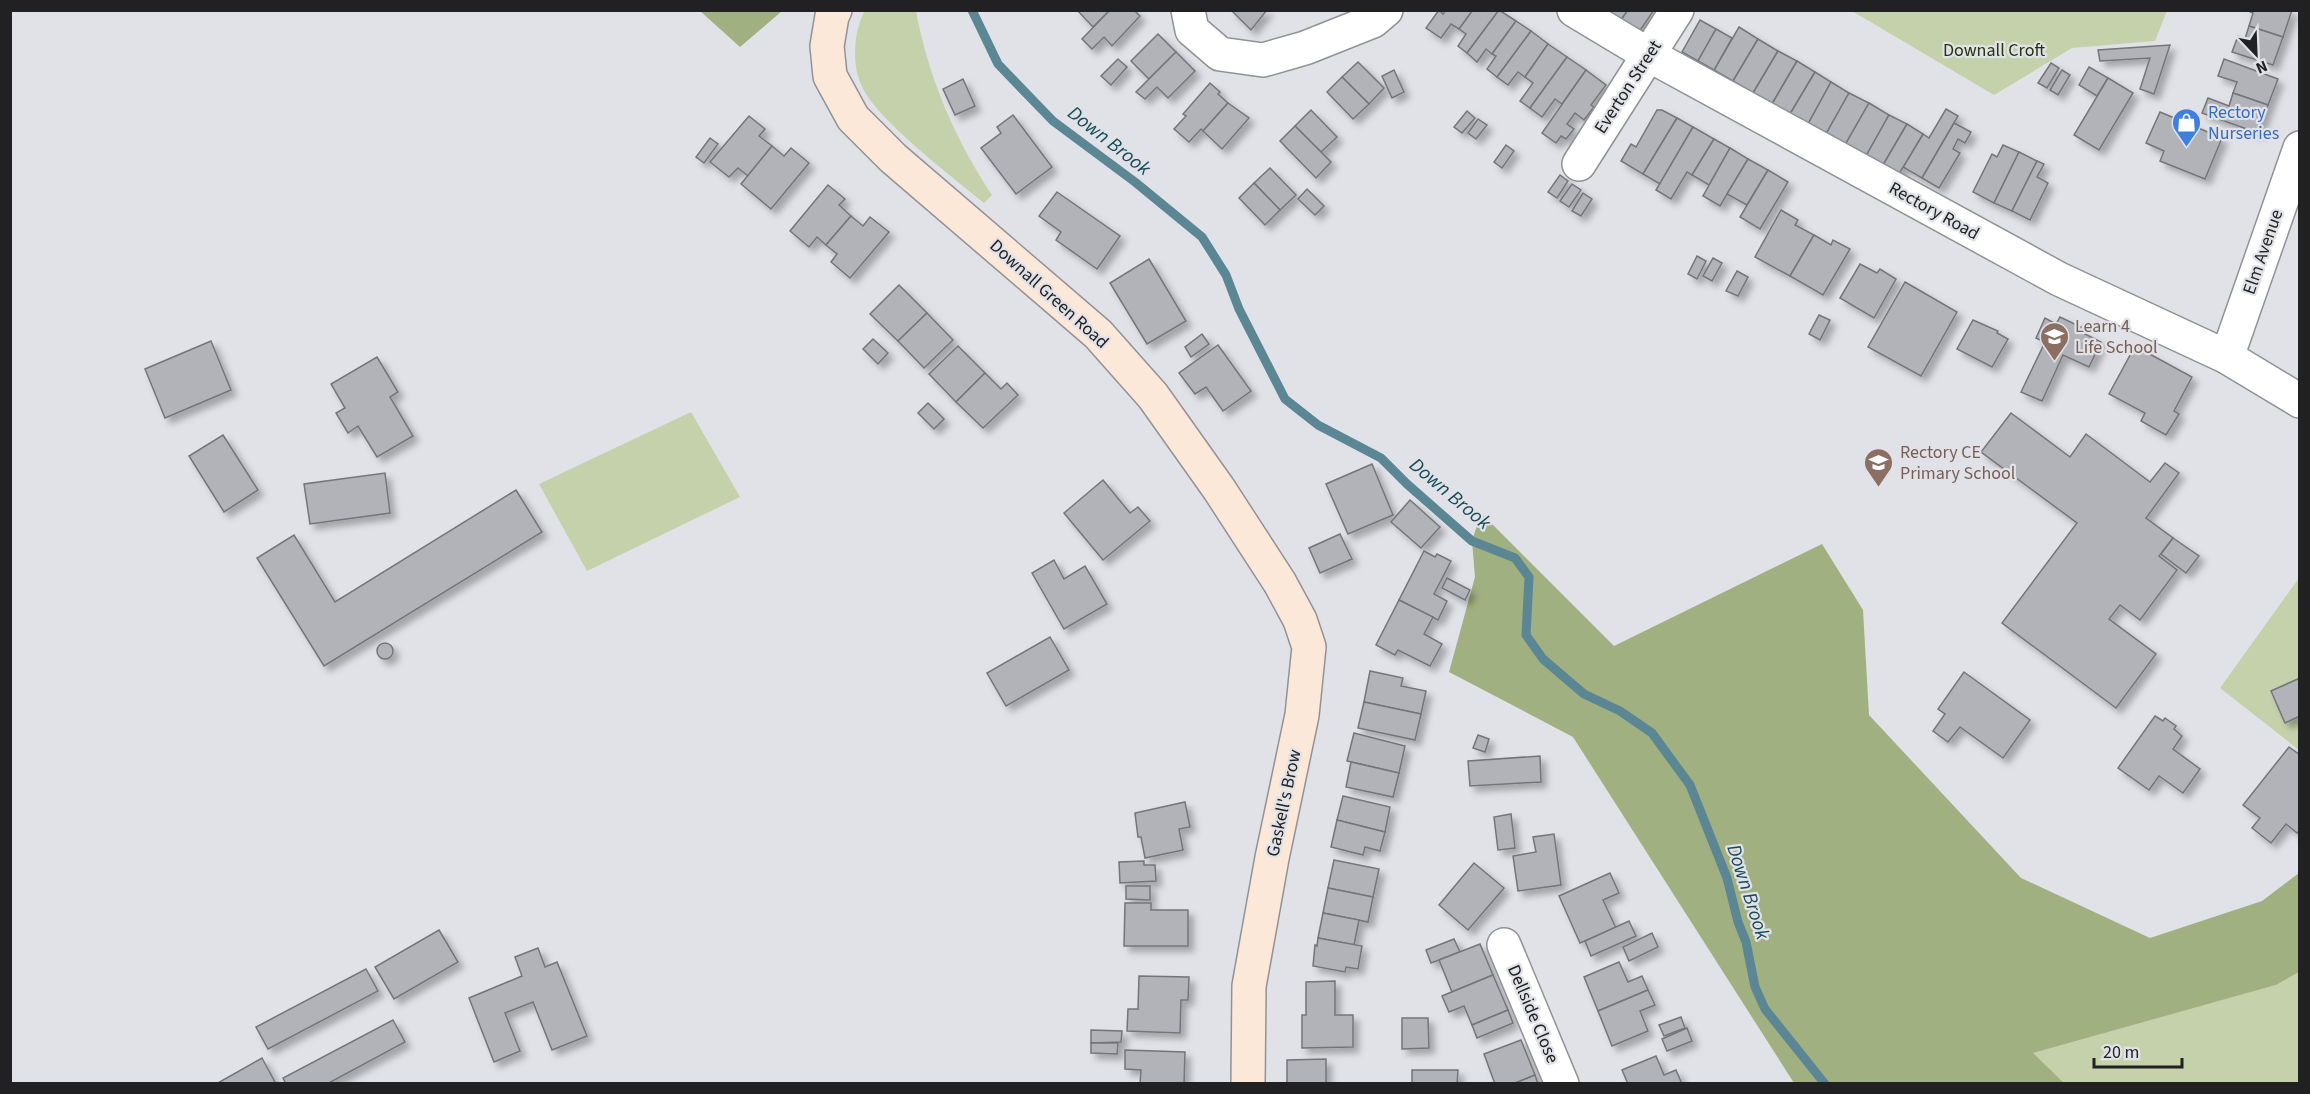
<svg xmlns="http://www.w3.org/2000/svg" width="2310" height="1094" font-family="'Source Sans 3',sans-serif">
  <style>
    .green { fill: #c5d1ab }
    .forest { fill: #a1b080 }
    .lines { fill: none; stroke-linecap: round; stroke-linejoin: round }
    .stream { stroke: #5b8694; stroke-width: 9 }
    .building { fill: #b2b3b8; stroke: #747579; stroke-width: 1.5; filter: url(#shadow) }
    .minor-casing { stroke: #919296; stroke-width: 36 }
    .tertiary-casing { stroke: #919296; stroke-width: 36 }
    .secondary-casing { stroke: #919296; stroke-width: 36 }
    .minor { stroke: #fff; stroke-width: 33 }
    .tertiary { stroke: #fff; stroke-width: 33 }
    .secondary { stroke: #fce8d8; stroke-width: 33 }
    .labels { text-anchor: middle; dominant-baseline: central; stroke-width: 4.5; stroke-linejoin: round; paint-order: stroke }
    .park-label { font-size: 18px; fill: #28320c; stroke: #e1e2e7 }
    .street-label { font-size: 18px; fill: #212123; stroke: #e1e2e7 }
    .shop-label { font-size: 18px; fill: #366cbe; stroke: #e1e2e7; text-anchor: start }
    .education-label { font-size: 18px; fill: #785e54; stroke: #e1e2e7; text-anchor: start }
    .water-label { font-size: 20px; font-style: italic; fill: #154a59; stroke: #e1e2e7 }
  </style>
  <defs>
    <filter id="shadow"><feDropShadow dx="5.5" dy="5.5" stdDeviation="3" flood-color="#0004"/></filter>
  </defs>
  <rect width="100%" height="100%" fill="#e1e2e7"/>
  <g class="green">
    <path d="M865 10 916 11C928 77 955 139 992 195L984 203C953 177 872 117 860 82 852 60 854 31 865 10Z"/>
    <path d="M1852 11 2167 10V11L2155 41 2072 48 1994 95Z"/>
    <path d="M691 412 740 497 587 571 539 484Z"/>
    <path d="M2299 578V750L2220 688Z"/>
    <path d="M2299 972V1083H2064L2032 1053 2276 985Z"/>
  </g>
  <g class="forest">
    <path d="M700 11H782L740 47Z"/>
    <path d="M1481 513 1614 646 1822 544 1863 610 1869 715 2021 878 2150 938 2262 901 2299 873V972L2276 985 2033 1053 2064 1083H1794L1573 737 1449 672 1475 577 1472 541Z"/>
  </g>
  <g class="lines">
    <path class="stream" d="M972 10 998 64 1053 121 1135 182 1202 237 1226 275 1239 309 1285 399 1318 425 1381 458 1407 484 1472 541 1515 558 1529 577 1526 635 1543 659 1584 694 1620 711 1652 733 1690 785 1727 878 1738 922 1746 942 1755 987 1765 1009 1825 1084"/>
  </g>
  <g class="building">
    <path d="M1077 10H1110L1093 27Z"/>
    <path d="M1110 10H1134L1140 16 1112 46 1104 37 1092 49 1082 39Z"/>
    <path d="M1231 10H1267L1251 30Z"/>
    <path d="M1439 10 1443 14 1446 10H1473L1459 29 1451 24 1441 38 1426 28Z"/>
    <path d="M1473 10H1499L1467 53 1458 46 1466 34 1459 29Z"/>
    <path d="M1499 10 1516 21 1492 54 1486 49 1477 62 1467 53Z"/>
    <path d="M1607 10H1628L1621 20Z"/>
    <path d="M1628 10H1654L1639 32 1621 20Z"/>
    <path d="M2292 10 2283 37 2249 26 2253 13 2246 10Z"/>
    <path d="M1700 20 1716 29 1698 61 1682 52Z"/>
    <path d="M1516 21 1531 31 1497 77 1487 69 1496 56 1492 54Z"/>
    <path d="M2249 26 2283 37 2273 65 2232 52 2238 36 2245 39Z"/>
    <path d="M1739 27 1758 39 1733 81 1714 70Z"/>
    <path d="M1716 29 1732 38 1714 70 1698 61Z"/>
    <path d="M1531 31 1548 44 1525 77 1518 72 1508 85 1497 77Z"/>
    <path d="M1158 34 1176 52 1149 79 1131 61Z"/>
    <path d="M1758 39 1778 51 1753 93 1733 81Z"/>
    <path d="M1548 44 1567 57 1530 108 1520 101 1533 83 1525 77Z"/>
    <path d="M2170 45 2154 94 2140 89 2150 58 2100 61 2098 50Z"/>
    <path d="M1778 51 1797 61 1772 104 1753 93Z"/>
    <path d="M1176 52 1195 71 1168 98 1157 87 1145 99 1136 92Z"/>
    <path d="M1567 57 1586 70 1562 104 1555 99 1542 117 1530 108Z"/>
    <path d="M1118 59 1127 67 1111 85 1101 76Z"/>
    <path d="M2224 59 2278 79 2268 105 2233 93 2237 82 2218 76Z"/>
    <path d="M1797 61 1815 72 1790 114 1772 104Z"/>
    <path d="M1358 62 1384 88 1369 104 1342 77Z"/>
    <path d="M2051 63 2059 68 2047 88 2038 83Z"/>
    <path d="M2089 67 2108 78 2097 96 2079 85Z"/>
    <path d="M1394 70 1404 92 1392 98 1382 76Z"/>
    <path d="M1586 70 1606 85 1591 105 1594 107 1584 120 1575 113 1567 124 1574 129 1566 139 1561 136 1556 143 1542 133Z"/>
    <path d="M2062 70 2070 75 2058 95 2050 90Z"/>
    <path d="M1815 72 1831 82 1808 124 1790 114Z"/>
    <path d="M1342 77 1369 104 1353 119 1327 92Z"/>
    <path d="M2108 78 2133 93 2099 150 2074 135Z"/>
    <path d="M963 79 975 106 955 115 943 89Z"/>
    <path d="M1831 82 1849 93 1826 134 1808 124Z"/>
    <path d="M1210 83 1220 92 1218 94 1228 103 1203 131 1201 129 1189 142 1174 129 1186 116 1183 114Z"/>
    <path d="M1849 93 1869 103 1845 145 1826 134Z"/>
    <path d="M2233 93 2268 105 2258 133 2202 113 2208 98 2229 106Z"/>
    <path d="M1228 103 1249 118 1222 149 1203 131Z"/>
    <path d="M1869 103 1889 115 1866 156 1845 145Z"/>
    <path d="M1946 109 1958 116 1922 178 1903 167 1923 134 1929 138Z"/>
    <path d="M1311 110 1337 137 1321 152 1295 126Z"/>
    <path d="M1657 110H1662L1677 118 1643 174 1621 161 1631 144 1636 147Z"/>
    <path d="M1467 111 1475 118 1462 133 1454 127Z"/>
    <path d="M2160 112 2222 138 2205 179 2160 161 2164 151 2146 143Z"/>
    <path d="M1013 115 1052 167 1016 194 981 148 1001 133 997 127Z"/>
    <path d="M1889 115 1907 124 1883 165 1866 156Z"/>
    <path d="M749 116 765 129 759 136 772 146 748 176 738 168 729 177 710 162Z"/>
    <path d="M1677 118 1693 127 1660 184 1643 174Z"/>
    <path d="M1478 119 1487 125 1476 139 1468 133Z"/>
    <path d="M1954 123 1971 132 1965 143 1958 139 1953 149 1960 153 1939 188 1922 178Z"/>
    <path d="M1907 124 1923 134 1899 174 1883 165Z"/>
    <path d="M1295 126 1331 162 1316 178 1280 141Z"/>
    <path d="M1693 127 1714 139 1692 175 1687 172 1671 199 1656 190Z"/>
    <path d="M710 138 718 144 704 163 696 157Z"/>
    <path d="M1714 139 1730 148 1709 185 1692 175Z"/>
    <path d="M1506 145 1514 151 1502 168 1494 162Z"/>
    <path d="M2003 145 2019 152 1994 203 1973 192 1992 154 1997 157Z"/>
    <path d="M772 146 784 156 791 148 809 163 771 209 741 184Z"/>
    <path d="M1730 148 1748 159 1720 206 1703 196Z"/>
    <path d="M2019 152 2037 161 2012 211 1994 203Z"/>
    <path d="M1748 159 1768 170 1747 205 1727 194Z"/>
    <path d="M2037 161 2044 164 2037 177 2048 183 2030 220 2012 211Z"/>
    <path d="M1270 168 1296 195 1280 210 1254 183Z"/>
    <path d="M1768 170 1788 182 1760 229 1740 217Z"/>
    <path d="M1560 175 1568 181 1557 198 1548 192Z"/>
    <path d="M1254 183 1280 210 1265 225 1239 198Z"/>
    <path d="M1572 184 1581 190 1569 207 1560 201Z"/>
    <path d="M828 185 845 199 839 205 851 216 826 245 817 237 809 247 790 231Z"/>
    <path d="M1307 189 1324 206 1315 215 1298 199Z"/>
    <path d="M1057 192 1120 236 1097 269 1056 240 1061 232 1039 216Z"/>
    <path d="M1583 193 1592 199 1581 216 1572 211Z"/>
    <path d="M1781 210 1798 220 1795 225 1814 235 1790 276 1755 257Z"/>
    <path d="M851 216 863 226 870 217 889 232 850 278 831 262 837 254 826 245Z"/>
    <path d="M1814 235 1831 245 1833 240 1850 249 1823 295 1790 276Z"/>
    <path d="M1697 256 1706 261 1697 279 1688 274Z"/>
    <path d="M1713 258 1722 263 1712 281 1703 276Z"/>
    <path d="M1149 259 1186 321 1147 344 1110 283Z"/>
    <path d="M1860 264 1877 273 1880 269 1896 279 1874 318 1840 298Z"/>
    <path d="M1737 271 1748 277 1738 296 1726 291Z"/>
    <path d="M1905 282 1957 312 1921 376 1868 347Z"/>
    <path d="M899 285 927 313 898 341 870 314Z"/>
    <path d="M927 313 953 340 924 368 898 341Z"/>
    <path d="M1819 315 1830 320 1820 340 1809 334Z"/>
    <path d="M2060 317 2081 327 2079 331 2101 342 2089 367 2063 355 2042 401 2021 392 2045 342 2036 338 2045 318 2056 324Z"/>
    <path d="M1973 320 1998 331 1997 333 2008 339 1992 367 1957 349Z"/>
    <path d="M1202 334 1209 344 1191 357 1185 347Z"/>
    <path d="M873 339 888 353 878 364 863 349Z"/>
    <path d="M211 341 231 390 165 418 145 369Z"/>
    <path d="M1218 345 1251 391 1223 411 1206 387 1195 394 1179 373Z"/>
    <path d="M958 346 985 373 956 402 929 374Z"/>
    <path d="M2135 346 2192 377 2174 411 2179 414 2166 435 2141 421 2145 413 2109 394Z"/>
    <path d="M377 357 398 392 390 397 413 436 377 457 358 426 348 433 336 413 345 408 331 384Z"/>
    <path d="M985 373 1001 389 1007 383 1018 395 983 428 956 402Z"/>
    <path d="M928 403 944 419 934 429 918 413Z"/>
    <path d="M2011 413 2070 457 2086 434 2150 482 2165 463 2179 473 2146 518 2173 538 2159 556 2177 570 2140 620 2120 605 2109 619 2156 654 2116 708 2002 623 2077 523 1981 452Z"/>
    <path d="M223 435 258 490 224 512 189 456Z"/>
    <path d="M1372 464 1393 515 1348 534 1326 484Z"/>
    <path d="M385 473 390 513 310 524 304 484Z"/>
    <path d="M1103 480 1130 513 1138 507 1150 521 1103 560 1064 513Z"/>
    <path d="M516 490 542 532 324 666 257 558 294 535 335 602Z"/>
    <path d="M1410 500 1440 527 1421 548 1391 522Z"/>
    <path d="M1340 534 1352 559 1320 573 1309 548Z"/>
    <path d="M2173 538 2199 556 2186 573 2161 554Z"/>
    <path d="M1424 551 1435 557 1437 554 1451 561 1434 594 1447 601 1438 620 1399 600Z"/>
    <path d="M1054 560 1064 579 1085 566 1107 604 1064 629 1032 573Z"/>
    <path d="M1447 578 1470 590 1465 600 1442 588Z"/>
    <path d="M1399 600 1433 617 1424 634 1442 644 1430 666 1398 650 1395 655 1376 645Z"/>
    <path d="M1050 637 1069 670 1006 706 987 673Z"/>
    <circle cx="385" cy="651" r="8"/>
    <path d="M1370 671 1403 678 1401 686 1426 691 1421 714 1364 702Z"/>
    <path d="M1964 672 2030 720 2003 758 1960 727 1948 742 1933 731 1945 714 1938 709Z"/>
    <path d="M2300 678V716L2285 723 2271 691Z"/>
    <path d="M1364 702 1421 714 1415 740 1358 728Z"/>
    <path d="M2155 716 2163 721 2165 718 2176 726 2174 729 2182 736 2173 749 2200 769 2183 793 2159 776 2149 790 2118 768Z"/>
    <path d="M1354 733 1405 746 1399 773 1347 761Z"/>
    <path d="M1478 735 1489 739 1485 752 1473 748Z"/>
    <path d="M2289 747 2300 755V830L2297 833 2286 824 2271 843 2252 828 2260 818 2243 805Z"/>
    <path d="M1540 756 1541 782 1470 786 1468 761Z"/>
    <path d="M1351 762 1399 773 1393 797 1346 787Z"/>
    <path d="M1343 796 1390 807 1385 832 1337 820Z"/>
    <path d="M1185 802 1190 827 1179 829 1183 850 1145 858 1141 837H1138L1135 813Z"/>
    <path d="M1511 814 1515 848 1498 850 1494 817Z"/>
    <path d="M1337 820 1385 832 1380 851 1365 847 1363 855 1331 847Z"/>
    <path d="M1554 834 1561 885 1518 891 1513 856 1536 852 1533 837Z"/>
    <path d="M1334 860 1379 869 1373 897 1328 888Z"/>
    <path d="M1144 861V865H1155L1156 881 1120 883 1119 862Z"/>
    <path d="M1474 863 1504 888 1468 930 1439 905Z"/>
    <path d="M1610 873 1619 893 1603 900 1616 928 1580 943 1559 896Z"/>
    <path d="M1126 886H1150V900L1126 899Z"/>
    <path d="M1328 888 1373 897 1368 922 1323 913Z"/>
    <path d="M1125 903H1151V910H1188V946H1124Z"/>
    <path d="M1323 913 1359 920 1354 945 1318 938Z"/>
    <path d="M1629 921 1636 936 1591 956 1585 941Z"/>
    <path d="M439 930 458 962 394 999 375 967Z"/>
    <path d="M1652 933 1658 947 1629 961 1623 947Z"/>
    <path d="M1318 938 1362 946 1358 969 1346 967 1345 972 1313 966 1315 945 1317 946Z"/>
    <path d="M1454 939 1460 952 1431 963 1426 950Z"/>
    <path d="M1480 944 1493 975 1452 992 1439 960Z"/>
    <path d="M538 948 545 967 557 962 587 1036 552 1050 533 1002 505 1013 520 1051 494 1062 469 998 522 976 515 957Z"/>
    <path d="M1619 962 1628 982 1642 976 1648 990 1598 1011 1584 977Z"/>
    <path d="M366 969 378 991 268 1049 256 1027Z"/>
    <path d="M1493 975 1508 1010 1472 1025 1464 1006 1449 1012 1442 996Z"/>
    <path d="M1139 976 1189 977 1188 1000H1181L1180 1033 1127 1031 1128 1009H1138Z"/>
    <path d="M1335 981V1015H1353V1047L1302 1048V1015H1306V982Z"/>
    <path d="M1648 990 1655 1005 1640 1011 1648 1031 1612 1046 1598 1011Z"/>
    <path d="M1508 1010 1513 1023 1477 1038 1472 1025Z"/>
    <path d="M1681 1017 1685 1028 1664 1036 1659 1025Z"/>
    <path d="M1402 1018H1428L1429 1048 1402 1049Z"/>
    <path d="M393 1020 405 1042 327 1084H286L283 1078Z"/>
    <path d="M1687 1028 1692 1041 1667 1051 1662 1039Z"/>
    <path d="M1091 1030 1122 1031 1121 1042 1091 1043Z"/>
    <path d="M1521 1040 1535 1075 1513 1084H1495L1484 1054Z"/>
    <path d="M1091 1043H1118L1117 1054 1091 1053Z"/>
    <path d="M1125 1050 1185 1052 1184 1084H1140L1141 1070 1125 1069Z"/>
    <path d="M1656 1056 1664 1075 1676 1070 1682 1084H1628L1622 1070Z"/>
    <path d="M262 1058 276 1084H216Z"/>
    <path d="M1326 1059V1084H1287V1060Z"/>
    <path d="M1412 1070H1458L1457 1084H1412Z"/>
    <path d="M1535 1075 1538 1084H1513Z"/>
  </g>
  <g class="lines">
    <defs>
      <g id="minor">
        <path d="M1188 10 1192 30 1220 54 1263 60 1305 48 1373 21 1386 10"/>
        <path d="M1579 164 1677 10"/>
        <path d="M2227 357 2300 148"/>
        <path d="M1504 945 1562 1084"/>
      </g>
      <path id="tertiary" d="M1574 10 1649 55 2059 279 2227 357 2300 401"/>
      <path id="secondary" d="M835 10 832 16 827 46 830 76 853 118 893 158 1098 334 1153 396 1219 489 1280 583 1300 620 1309 647 1302 715 1272 858 1249 986 1248 1084"/>
    </defs>
    <use href="#minor" class="minor-casing"/>
    <use href="#tertiary" class="tertiary-casing"/>
    <use href="#secondary" class="secondary-casing"/>
    <use href="#minor" class="minor"/>
    <use href="#tertiary" class="tertiary"/>
    <use href="#secondary" class="secondary"/>
  </g>
  <defs>
    <symbol id="shop-pin" viewBox="-11 -11 22 30"><path d="M0 17L-7.5 6A9.5 9.5 0 1 1 7.5 6Z" fill="#3f7fe0" stroke="#e1e2e7"/><path d="M-5-2.5h2.3a2.7 3.5 0 0 1 5.4 0H5L5.5 6h-11ZM-1.5-2.5h3a1.5 2.3 0 0 0-3 0Z" fill="#fff"/></symbol>
    <symbol id="school-pin" viewBox="-11 -11 22 30"><path d="M0 17L-7.5 6A9.5 9.5 0 1 1 7.5 6Z" fill="#8d6e63" stroke="#e1e2e7"/><path d="M0-5L7-2L0 1L-7-2ZM-4 1L0 2.5L4 1V4Q0 6-4 4Z" fill="#fff"/></symbol>
  </defs>
  <g fill-rule="evenodd">
    <use href="#shop-pin" x="2170" y="106" width="33" height="45"/>
    <use href="#school-pin" x="2038" y="320" width="33" height="45"/>
    <use href="#school-pin" x="1862" y="446" width="33" height="45"/>
  </g>
  <g class="labels">
    <g class="park-label">
      <text x="1994" y="50">Downall Croft</text>
    </g>
    <g class="street-label">
      <text transform="translate(1628 87) rotate(-57)">Everton Street</text>
      <text transform="translate(1934 211) rotate(29)">Rectory Road</text>
      <text transform="translate(2263 252) rotate(-71)">Elm Avenue</text>
      <text transform="translate(1049 294) rotate(42)">Downall Green Road</text>
      <text transform="translate(1284 803) rotate(-78)">Gaskell's Brow</text>
      <text transform="translate(1533 1014) rotate(67)">Dellside Close</text>
    </g>
    <g class="shop-label">
      <text x="2208" y="112">Rectory<tspan x="2208" dy="21">Nurseries</tspan></text>
    </g>
    <g class="education-label">
      <text x="2075" y="326">Learn 4<tspan x="2075" dy="21">Life School</tspan></text>
      <text x="1900" y="452">Rectory CE<tspan x="1900" dy="21">Primary School</tspan></text>
    </g>
    <g class="water-label">
      <text transform="translate(1109 141) rotate(38)">Down Brook</text>
      <text transform="translate(1450 494) rotate(40)">Down Brook</text>
      <text transform="translate(1748 892) rotate(72)">Down Brook</text>
    </g>
  </g>
  <rect width="2310" height="1094" fill="none" stroke="#212123" stroke-width="24"/>
  <g transform="translate(2256 54) rotate(157)" stroke="#e1e2e7" stroke-width="4.5" paint-order="stroke">
  <path d="M0-4.5L10 22L0 15L-10 22Z" fill="#212123"/>
  <text y="-9" font-size="16" font-weight="bold" text-anchor="middle" fill="#212123">N</text>
  </g>
  <path d="M2094 1058v9h88v-9" fill="none" stroke="#212123" stroke-width="3"/>
  <text x="2103" y="1058" font-size="18" fill="#212123" stroke="#e1e2e7" stroke-width="4.5" paint-order="stroke">20 m</text>
</svg>
